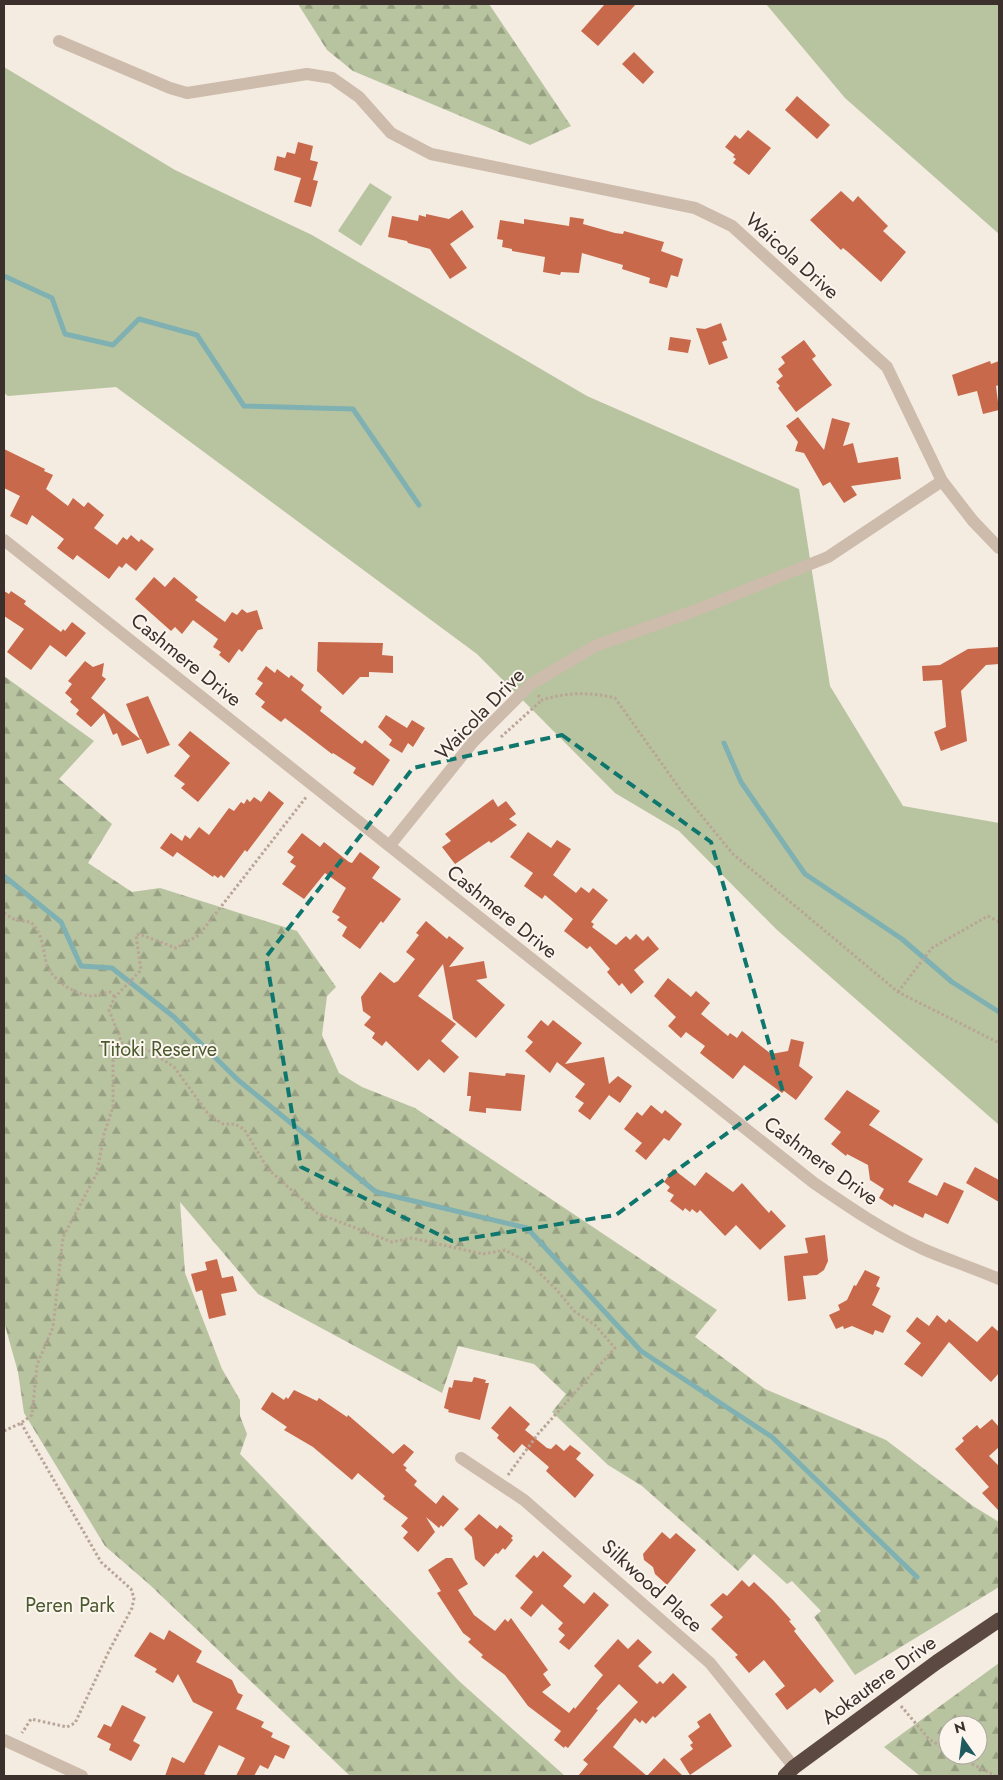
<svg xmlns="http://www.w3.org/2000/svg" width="1003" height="1780" font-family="Jost,sans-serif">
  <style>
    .green { fill: #b8c4a0 }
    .forest { fill: url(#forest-firs); fill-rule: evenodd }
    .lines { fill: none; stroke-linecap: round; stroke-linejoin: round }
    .stream { stroke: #7fb0b2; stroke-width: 5 }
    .building { fill: #c8694b }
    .path { stroke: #b9a596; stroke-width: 3; stroke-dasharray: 2.5 2.5; stroke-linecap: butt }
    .minor { stroke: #cdbbac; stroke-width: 12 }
    .highway { stroke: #5c4a42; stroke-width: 15 }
    .marked { fill: none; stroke: #0f766e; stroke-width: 4; stroke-dasharray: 10 6; stroke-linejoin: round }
    .labels { text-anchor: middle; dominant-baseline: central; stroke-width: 4; stroke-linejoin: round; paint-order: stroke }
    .street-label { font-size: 20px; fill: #3b302b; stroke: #fbf5ee }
    .park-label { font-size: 20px; fill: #4a5a2e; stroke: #fbf5ee }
  </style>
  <defs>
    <pattern id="forest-firs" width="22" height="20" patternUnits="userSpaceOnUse" patternTransform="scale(1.25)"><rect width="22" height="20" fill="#b8c4a0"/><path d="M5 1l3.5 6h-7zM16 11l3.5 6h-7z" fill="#97a083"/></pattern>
  </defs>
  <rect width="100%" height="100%" fill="#f4ebe1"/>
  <g class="green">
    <path d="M766 4H999V234L845 98Z"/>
    <path d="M4 67 175 170 312 235 587 396 799 489 830 686 903 806 999 823V1125L776 929 679 831 615 793 477 654 116 387 8 396 4 393Z"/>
    <path d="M370 183 392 197 361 246 338 231Z"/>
  </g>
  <g class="forest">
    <path d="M298 4H489L571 126 530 145 353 71 327 50Z"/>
    <path d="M4 676 94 741 59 779 112 824 88 863 132 892 160 888 297 931 336 987 327 996 322 1035 339 1073 362 1087 415 1108 717 1310 695 1337 765 1389 886 1440 973 1506 999 1522V1587L855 1675 814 1617 821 1611 792 1581 787 1584 754 1554 738 1571 642 1486 608 1465 552 1412 566 1394 534 1364 458 1346 442 1393 258 1294 180 1202 185 1273 222 1369 240 1400V1416L247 1434 240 1454 459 1681 565 1776H350L150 1585 105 1546 24 1413 18 1372 4 1322Z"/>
    <path d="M999 1663V1776H920L884 1747ZM948 1725H978V1755H948Z"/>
  </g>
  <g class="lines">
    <g class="stream">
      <path d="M4 276 52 298 65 334 113 345 139 319 197 335 244 406 353 409 419 505"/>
      <path d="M724 743 741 782 805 874 902 939 952 982 999 1012"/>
      <path d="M4 876 61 922 81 966 112 968 174 1017 238 1080 376 1192 527 1228 641 1351 772 1437 917 1577"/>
    </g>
  </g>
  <g class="building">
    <path d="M605 4H636L598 46 581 31Z"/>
    <path d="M634 52 654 72 643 84 622 64Z"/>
    <path d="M797 96 830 125 817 139 785 110Z"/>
    <path d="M748 130 771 148 749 175 733 163 736 159 733 157 735 155 725 147 735 135 740 139Z"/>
    <path d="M298 142 313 146 310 160 318 162 313 180 318 181 311 207 294 202 301 178 274 170 277 156 285 158 287 152 295 154Z"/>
    <path d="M841 191 853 202 858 196 888 226 883 231 906 252 881 282 848 252 843 248 841 250 810 220Z"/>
    <path d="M462 210 474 227 450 244 467 268 450 279 430 249 408 243 407 241 388 237 392 216 418 221 419 215 426 217V214L449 219Z"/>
    <path d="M570 217 584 219 583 224 615 233 623 234 624 231 664 242 661 251 683 259 678 277 671 275 667 288 649 283 650 278 622 269 623 265 582 253 579 273 561 272 560 275 543 272 545 257 512 251V249L502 247 503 240 497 239 500 220 524 224V219L569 226Z"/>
    <path d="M721 323 727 340 722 342 728 358 709 365 696 328 705 329Z"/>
    <path d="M670 337 691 340 688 353 668 350Z"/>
    <path d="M804 340 816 356 812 359 832 385 796 412 778 388 780 386 776 382 783 376 778 369 785 363 781 357Z"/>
    <path d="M990 361 991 364 999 361V385L996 386 999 410 983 414 977 391 958 396 952 375Z"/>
    <path d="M798 417 824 450 832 418 850 423 843 446 853 443 858 463 898 457 901 479 851 486 857 495 844 503 830 482 823 486 804 453 795 451 798 442 786 426Z"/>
    <path d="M4 449 45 469 44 471 53 475 46 489 68 506 73 498 84 507 88 502 104 515 94 528 117 545 123 537 127 540 131 535 139 542 141 539 154 549 136 571 126 563 122 568 119 566 109 579 77 555 73 560 57 548 64 539 32 515 27 525 10 516 20 496 4 488Z"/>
    <path d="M154 577 165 587 174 577 198 597 195 600 225 622 232 612 237 615 242 609 247 613 257 610 263 629 258 630 242 652 239 649 229 663 219 655 221 652 213 647 218 639 193 620 182 634 175 627 171 631 135 599Z"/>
    <path d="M4 591 9 594 11 591 26 601 24 604 61 632 63 629 65 631 72 622 86 633 66 657 50 645 31 670 7 652 24 629 4 616Z"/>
    <path d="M318 642 383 643 382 655 393 656V673L369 672V677H360L343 695 317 671Z"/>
    <path d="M999 647V664L986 665 961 691 967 741 941 751 934 732 946 727 942 680 923 681 922 666 940 665 968 649Z"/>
    <path d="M85 661 93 667 104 663 102 676 106 679 91 698 140 739 126 704 148 696 170 745 147 754 141 739 122 746 117 733 113 735 104 713 91 727 76 714 79 710 70 702 72 699 65 693 72 684 68 681Z"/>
    <path d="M266 666 275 673 277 669 289 678 291 675 304 685 301 690 322 707 320 711 362 744 365 740 390 760 373 786 353 773 356 768 333 753 332 754 285 718 281 722 261 707 265 702 255 694 263 683 257 679Z"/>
    <path d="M386 715 407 728 412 720 425 728 413 747 408 743 402 753 389 745 392 740 378 727Z"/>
    <path d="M190 731 230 763 198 802 181 788 185 784 174 776 190 756 178 745Z"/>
    <path d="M269 791 284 803 247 852 245 850 224 878 221 875 218 878 214 875 213 877 177 852 173 857 160 848 171 833 182 841 185 835 190 839 199 827 209 835 229 808 234 811 241 802 244 804 247 799 250 802 254 797 261 802Z"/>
    <path d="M493 799 498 807 506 801 516 814 509 819 517 825 491 843 489 841 455 864 442 847 451 841 445 834Z"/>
    <path d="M528 832 551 848 557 840 571 849 553 875 576 893 581 887 589 893 593 888 608 900 591 922 594 924 592 927 616 945 626 936 630 940 636 934 643 941 648 936 659 949 634 970 644 982 631 994 622 983 619 986 607 972 610 969 590 946 587 949 564 931 573 919 545 895 542 899 524 886 533 873 510 857Z"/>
    <path d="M302 833 320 847 324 842 349 862 352 863 360 852 380 867 372 878 401 899 383 923 381 921 360 949 342 936 347 927 337 920 340 917 332 912 346 888 325 873 304 899 282 884 296 866 290 862 294 857 287 852Z"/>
    <path d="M426 921 447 939 449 936 464 948 449 967 484 961 487 978 476 980 505 1005 476 1038 453 1019 443 964 418 996 456 1024 441 1041 459 1057 444 1073 429 1059 418 1071 386 1041 382 1046 372 1038 375 1033 364 1025 371 1017 363 1011 361 997 380 972 394 983 398 981 415 959 406 952 419 935 416 933Z"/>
    <path d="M668 978 691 997 696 991 710 1003 701 1014 728 1036 730 1033 737 1038 742 1031 771 1054 788 1051 791 1039 804 1042 799 1066 813 1077 796 1100 784 1091 782 1093 744 1065 733 1079 700 1053 705 1046 686 1032 681 1038 668 1026 676 1017 654 996Z"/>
    <path d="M541 1020 548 1026 553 1020 582 1043 565 1064 604 1057 609 1084 618 1076 632 1086 620 1103 609 1095 590 1120 578 1111 584 1103 575 1097 585 1084 557 1062 550 1073 525 1051 533 1042 527 1037Z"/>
    <path d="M469 1072 505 1076 506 1073 525 1075 521 1111 486 1108V1113L469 1111 471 1096H467Z"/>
    <path d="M847 1090 880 1111 869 1125 923 1159 908 1182 937 1196 944 1182 964 1191 948 1224 925 1213 923 1218 894 1204 893 1207 879 1198 884 1189 870 1180 868 1165 847 1154 846 1156 831 1144 841 1132 824 1119Z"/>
    <path d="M651 1105 662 1114 665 1110 682 1124 669 1141 664 1138 646 1160 635 1151 642 1143 624 1129 637 1112 642 1116Z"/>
    <path d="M975 1167 999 1180V1202L966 1183Z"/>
    <path d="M673 1169 695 1186 706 1172 733 1192 742 1183 769 1213 771 1210 786 1226 760 1250 736 1225 725 1236 700 1210 697 1213 692 1209 690 1212 685 1208 683 1211 670 1201 674 1195 667 1191 670 1187 664 1182Z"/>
    <path d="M825 1235 828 1261 824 1270 817 1275 803 1276 806 1299 788 1301 784 1256 808 1253 805 1238Z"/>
    <path d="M217 1259 222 1278 233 1276 237 1291 221 1294 226 1315 209 1319 202 1290 196 1292 191 1274 207 1270 205 1262Z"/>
    <path d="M865 1270 880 1277 876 1286 880 1288 872 1305 891 1316 883 1333 875 1330 873 1335 852 1326 844 1329 843 1326 836 1329 829 1315 840 1310 838 1305 847 1300 854 1285 856 1286Z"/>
    <path d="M937 1315 946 1323 949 1319 977 1342 992 1326 999 1332V1373L991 1382 949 1342 922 1377 904 1364 921 1343 906 1331 917 1317 929 1326Z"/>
    <path d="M474 1377 486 1380 485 1383H489L480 1420 448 1412 449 1410 444 1408 449 1387 452 1388 454 1380 472 1382Z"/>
    <path d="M294 1390 317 1401 319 1398 347 1417 348 1415 393 1454 404 1444 414 1452 403 1465 407 1468 405 1470 417 1481 414 1485 436 1504 443 1495 459 1509 443 1527 441 1525 439 1528 426 1517 435 1532 418 1552 403 1538 408 1532 401 1526 408 1518 383 1499 385 1496 358 1473 352 1480 313 1447 284 1430 287 1427 261 1409 272 1392 284 1400 286 1397 288 1399Z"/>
    <path d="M510 1406 530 1424 525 1430 547 1448 551 1449 556 1444 564 1451 570 1445 581 1453 576 1459 594 1475 575 1498 546 1471 549 1467 522 1444 514 1453 497 1438 499 1435 491 1428Z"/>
    <path d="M992 1419 999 1427V1447L989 1456 999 1466V1511L982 1493 989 1487 955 1449 964 1441 962 1438 977 1425 980 1429Z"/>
    <path d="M479 1514 497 1529 500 1525 513 1536 511 1538 513 1540 505 1550 503 1548 498 1554 496 1553 484 1567 475 1559 472 1537 464 1529Z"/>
    <path d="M662 1532 670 1539 676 1533 696 1550 667 1585 655 1574 653 1567 644 1560 643 1554Z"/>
    <path d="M543 1551 572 1576 563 1586 584 1604 594 1592 609 1605 569 1650 559 1642 565 1635 558 1629 563 1623 542 1604 531 1617 520 1608 533 1592 515 1576 534 1555 537 1558Z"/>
    <path d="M446 1558H452L468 1584 458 1590 474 1615 495 1631 505 1619 508 1622 511 1618 548 1670 543 1674 551 1685 542 1692 569 1713 574 1707 575 1709 603 1675 594 1666 618 1639 628 1649 638 1639 652 1652 638 1666 657 1684 660 1681 663 1684 673 1673 687 1687 655 1718 653 1716 646 1724 642 1720 640 1723 635 1718 613 1747 647 1776 664 1758 683 1776H578L588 1764 583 1760 638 1702 619 1684 596 1709 598 1710 568 1748 565 1746 564 1748 554 1740 561 1731 528 1706 505 1675 481 1657 483 1655 468 1642 471 1639 463 1633 437 1593 441 1591 428 1570Z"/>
    <path d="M742 1580 749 1587 754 1582 773 1600 791 1620 789 1621 796 1629 794 1631 834 1681 820 1693 815 1688 787 1710 775 1694 785 1686 764 1660 749 1673 735 1657 738 1655 711 1629 723 1617 710 1605 723 1593 727 1596Z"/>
    <path d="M169 1630 202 1651 196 1662 232 1680 238 1693 243 1695 236 1709 264 1722 261 1727 273 1733 271 1737 290 1746 284 1759 275 1755 268 1769 260 1765 254 1776H236L245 1758 219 1745 204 1774 209 1776H165L172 1757 184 1763 213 1712 193 1702 178 1674 173 1683 155 1672 157 1669 134 1656 150 1632 164 1640Z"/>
    <path d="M122 1705 146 1717 133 1741 140 1745 131 1761 109 1750 111 1744 97 1737 104 1724 111 1727Z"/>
    <path d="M710 1713 732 1746 690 1775 680 1759 693 1749 690 1745 693 1743 688 1736 700 1727 697 1722Z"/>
  </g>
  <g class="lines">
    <g class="path">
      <path d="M538 695 542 700C567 692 590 692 615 698L682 792 733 854 898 992 999 1043"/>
      <path d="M501 737 542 700"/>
      <path d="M4 913 15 920 31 922C44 936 42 948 47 965 52 980 76 995 91 996 97 996 104 993 110 992L115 997"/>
      <path d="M898 992 932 948 988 916 999 922"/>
      <path d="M124 1048 147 1049 174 1067 209 1115 223 1124H235L244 1129 268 1169 317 1213 392 1242 412 1238 483 1254 505 1250 529 1263 556 1289 574 1311 595 1325 615 1348 538 1434 508 1475"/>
      <path d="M21 1423 101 1562 131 1589 134 1598 132 1608 109 1651 75 1723 67 1727 31 1719 22 1733"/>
      <path d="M4 1431 21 1423 32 1415 37 1365 53 1327 63 1237 97 1173 104 1134 113 1107V1053L124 1048 109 1010 115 997 141 970 136 935 139 934 176 948 199 935 307 796"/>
      <path d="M901 1706 929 1739 948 1751"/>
      <path d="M954 1755 996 1776"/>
    </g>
    <g class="minor">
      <path d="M59 41 170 88 187 93 307 74 332 78 359 97 391 133 431 154 695 208 732 226 887 367 942 481 973 521 999 548"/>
      <path d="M4 540 814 1183C849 1207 884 1231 923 1249 948 1260 974 1268 999 1279"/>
      <path d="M390 845 473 742 531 684 595 646 694 611 828 557 942 481"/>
      <path d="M461 1458 524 1500 710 1663 794 1767"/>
      <path d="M4 1740 82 1776"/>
    </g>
    <path class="highway" d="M785 1776 794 1767 937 1662 999 1620"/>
  </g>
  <path class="marked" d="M562 735 711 842 783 1092 616 1215 452 1241 301 1167 266 957 413 768Z"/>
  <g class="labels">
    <g class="street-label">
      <text transform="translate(792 256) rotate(42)">Waicola Drive</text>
      <text transform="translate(186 660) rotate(39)">Cashmere Drive</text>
      <text transform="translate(480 714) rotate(-46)">Waicola Drive</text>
      <text transform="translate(502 912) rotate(39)">Cashmere Drive</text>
      <text transform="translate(821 1161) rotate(36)">Cashmere Drive</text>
      <text transform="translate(652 1586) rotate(42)">Silkwood Place</text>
      <text transform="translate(879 1680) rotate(-36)">Aokautere Drive</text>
    </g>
    <g class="park-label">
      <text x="159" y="1049">Titoki Reserve</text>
      <text x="70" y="1605">Peren Park</text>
    </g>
  </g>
  <rect width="1003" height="1780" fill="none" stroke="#3b302b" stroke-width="10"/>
  <g transform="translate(963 1740) rotate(346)"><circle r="24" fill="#fbf5ee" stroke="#aea6a0"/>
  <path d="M0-4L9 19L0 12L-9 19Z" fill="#1f5a5e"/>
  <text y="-8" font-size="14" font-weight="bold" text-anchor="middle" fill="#3b302b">N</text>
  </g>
</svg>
